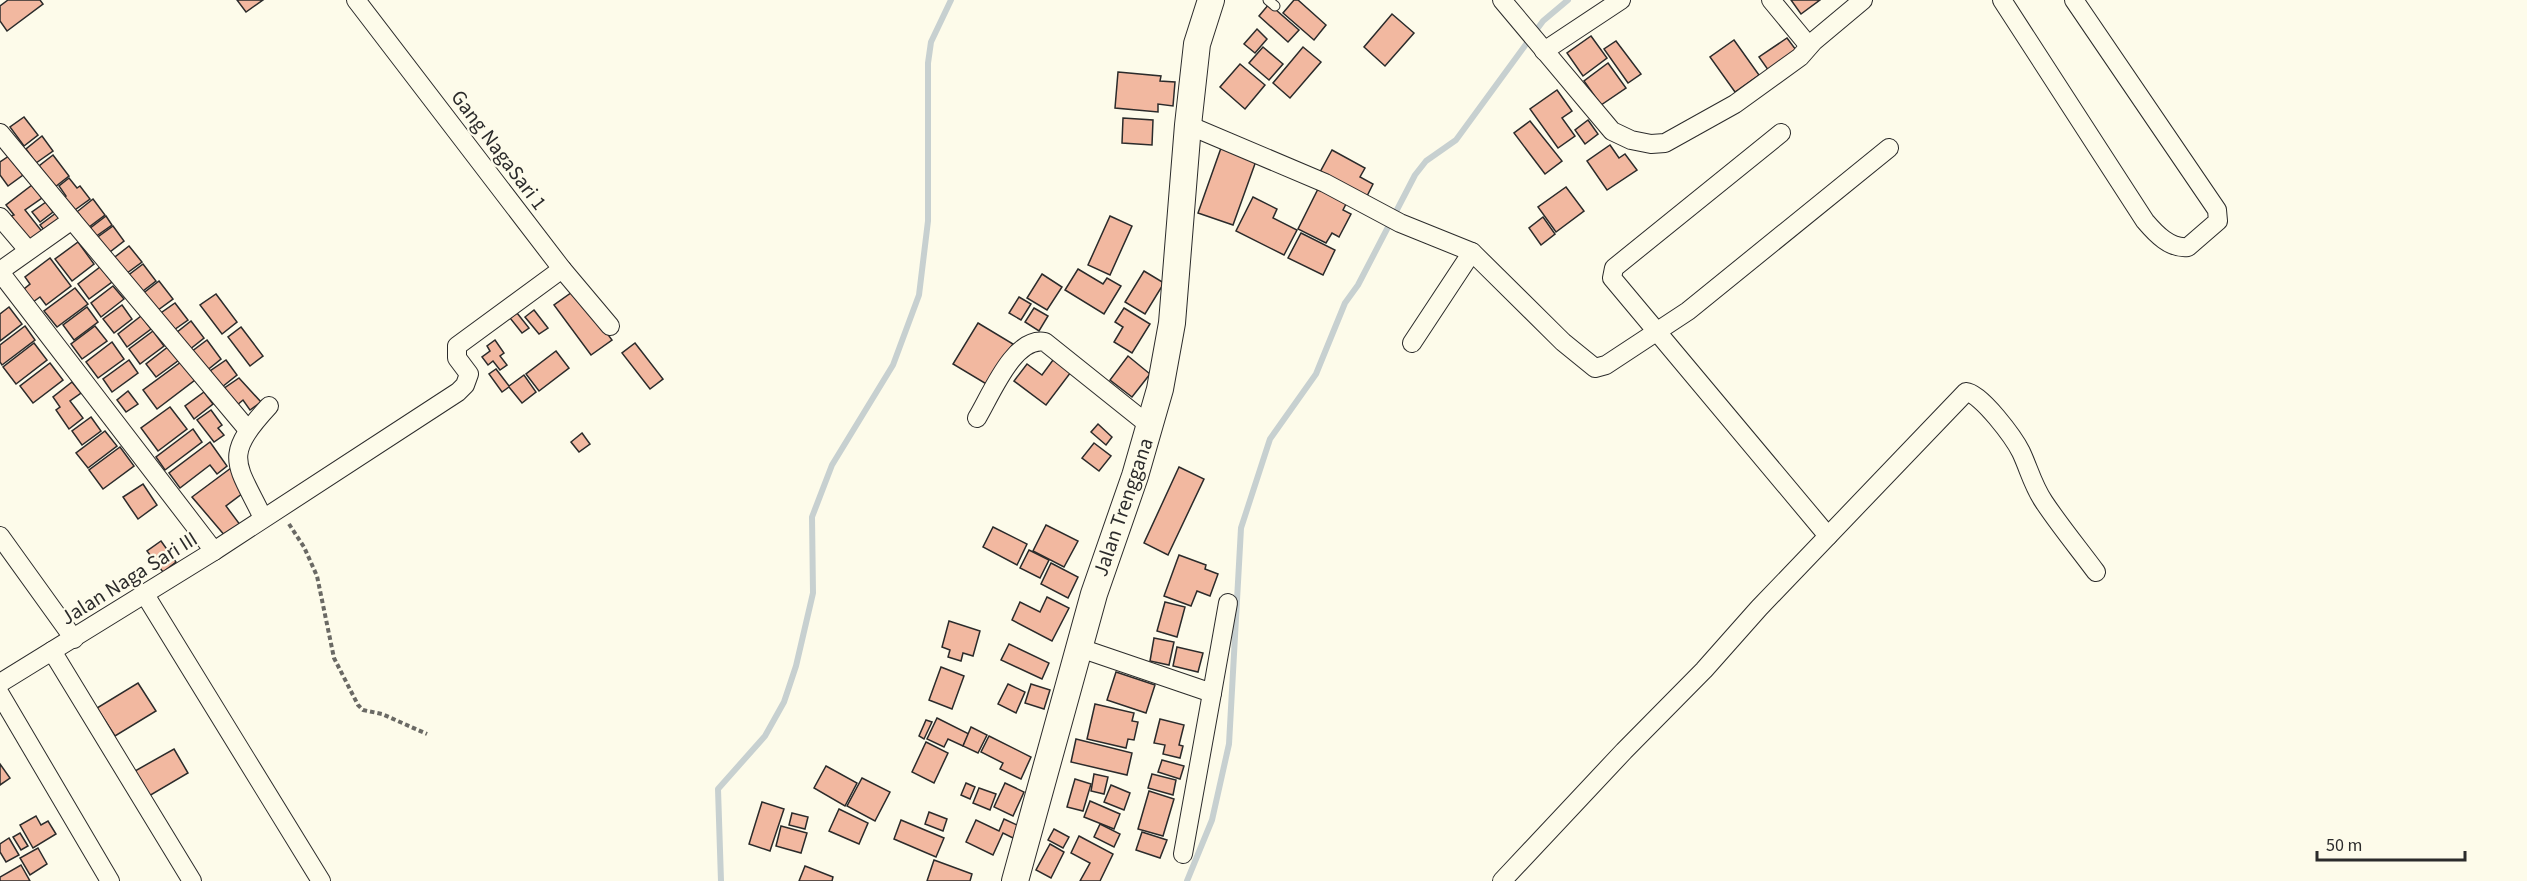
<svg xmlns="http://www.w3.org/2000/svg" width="2527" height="881" font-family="'Source Sans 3',sans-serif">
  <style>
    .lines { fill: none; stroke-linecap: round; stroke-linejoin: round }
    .stream { stroke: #c7d0d0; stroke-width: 6 }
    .building { fill: #f2b8a0; stroke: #2b2b2b; stroke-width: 1.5 }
    .service-casing { stroke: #2b2b2b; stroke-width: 11 }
    .minor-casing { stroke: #2b2b2b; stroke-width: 20 }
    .secondary-casing { stroke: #2b2b2b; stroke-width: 28 }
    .path { stroke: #6a6964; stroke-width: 4; stroke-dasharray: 4.5 3; stroke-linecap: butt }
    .service { stroke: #fdfbea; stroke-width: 9 }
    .minor { stroke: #fdfbea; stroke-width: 18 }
    .secondary { stroke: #fdfbea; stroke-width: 26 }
    .labels { text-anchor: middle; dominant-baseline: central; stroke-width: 4.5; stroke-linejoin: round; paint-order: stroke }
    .street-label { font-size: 21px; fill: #2b2b2b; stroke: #fdfbea }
  </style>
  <rect width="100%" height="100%" fill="#fdfbea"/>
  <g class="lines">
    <g class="stream">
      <path d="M721 881 718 789 765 736 784 702 796 666 813 593 812 517 832 465 893 365 919 295 928 221V63L931 42 951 0"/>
      <path d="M1187 881 1212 820 1229 744 1241 528 1270 439 1316 374 1345 303 1358 285 1415 175 1426 161 1456 140 1543 21 1568 0"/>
    </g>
  </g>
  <g class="building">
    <path d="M8 0H40L43 4 7 31 0 21V6Z"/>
    <path d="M237 0H263L246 12Z"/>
    <path d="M1294 0H1298L1326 25 1314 40 1283 13Z"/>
    <path d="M1791 0H1820L1801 14Z"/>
    <path d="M1269 4 1299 30 1288 42 1259 16Z"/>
    <path d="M1392 14 1414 33 1385 66 1364 47Z"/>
    <path d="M1257 29 1267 39 1255 53 1244 44Z"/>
    <path d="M1591 36 1607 58 1583 76 1567 53Z"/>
    <path d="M1787 38 1799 54 1771 74 1759 57Z"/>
    <path d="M1734 40 1759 75 1735 92 1710 57Z"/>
    <path d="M1616 41 1641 74 1628 83 1604 49Z"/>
    <path d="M1263 47 1283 64 1269 80 1249 63Z"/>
    <path d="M1303 47 1321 62 1290 98 1273 83Z"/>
    <path d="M1608 63 1626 88 1601 105 1584 81Z"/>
    <path d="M1240 64 1265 85 1245 109 1220 87Z"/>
    <path d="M1118 72 1161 76 1160 81 1175 82 1173 106 1158 104V112L1115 108Z"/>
    <path d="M1557 90 1572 111 1562 118 1575 136 1558 148 1530 109Z"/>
    <path d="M24 117 38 135 24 146 10 127Z"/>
    <path d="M1123 118 1153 120 1152 145 1122 143Z"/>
    <path d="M1588 120 1598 134 1585 144 1575 130Z"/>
    <path d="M1530 121 1562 161 1545 174 1514 133Z"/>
    <path d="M42 136 53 151 36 163 26 149Z"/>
    <path d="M1610 145 1619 158 1625 154 1637 170 1607 190 1587 161Z"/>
    <path d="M1221 148 1256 161 1233 225 1198 213Z"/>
    <path d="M1332 150 1365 168 1360 177 1373 184 1367 196 1319 174Z"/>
    <path d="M53 155 69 176 55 187 39 166Z"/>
    <path d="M9 156 23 175 8 186 0 175V162Z"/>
    <path d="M69 178 77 188 80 186 90 199 72 212 62 199 66 196 59 186Z"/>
    <path d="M32 185 42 198 25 210 44 234 31 243 11 216 14 215 6 205Z"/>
    <path d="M1320 185 1348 200 1343 210 1351 214 1339 237 1332 233 1326 243 1298 229Z"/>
    <path d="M1566 187 1584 211 1556 232 1538 207Z"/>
    <path d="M1253 197 1277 209 1273 218 1297 230 1284 255 1236 231Z"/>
    <path d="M93 199 105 215 85 230 73 215Z"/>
    <path d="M46 202 53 212 40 222 32 212Z"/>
    <path d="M56 213 62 222 47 234 40 225Z"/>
    <path d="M106 216 112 225 95 237 89 229Z"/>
    <path d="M1110 216 1132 226 1110 275 1088 265Z"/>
    <path d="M1543 217 1555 234 1541 245 1529 228Z"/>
    <path d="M113 226 124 241 106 255 95 239Z"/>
    <path d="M1301 233 1335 250 1323 275 1288 258Z"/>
    <path d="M78 242 94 264 72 281 55 259Z"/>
    <path d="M129 246 142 262 123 276 111 260Z"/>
    <path d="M50 258 71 286 46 305 40 297 33 302 24 289 30 284 25 277Z"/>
    <path d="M143 264 156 281 139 294 126 277Z"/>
    <path d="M100 267 112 282 89 299 78 284Z"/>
    <path d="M1078 269 1103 284 1107 278 1121 286 1104 314 1065 290Z"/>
    <path d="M1144 271 1164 283 1145 314 1125 302Z"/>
    <path d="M1042 274 1062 287 1047 310 1027 298Z"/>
    <path d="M159 281 173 299 154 313 141 295Z"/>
    <path d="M113 286 124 299 101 317 91 303Z"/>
    <path d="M75 288 88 304 57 327 44 311Z"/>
    <path d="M575 290 612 340 591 355 554 305Z"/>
    <path d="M216 294 237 322 222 334 200 305Z"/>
    <path d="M1019 297 1031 304 1021 320 1009 313Z"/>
    <path d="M175 303 188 320 171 332 158 315Z"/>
    <path d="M122 305 132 319 114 333 103 319Z"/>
    <path d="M9 307 22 324 0 341V314Z"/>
    <path d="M87 307 98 322 74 340 63 325Z"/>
    <path d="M1034 308 1048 316 1039 331 1025 322Z"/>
    <path d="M1124 308 1150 324 1132 353 1114 342 1123 327 1115 322Z"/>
    <path d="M534 310 548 328 539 334 525 317Z"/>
    <path d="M517 313 529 328 522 333 510 318Z"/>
    <path d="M141 316 151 329 127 347 118 334Z"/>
    <path d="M191 321 204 338 189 350 176 333Z"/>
    <path d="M978 323 1013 344 988 385 953 364Z"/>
    <path d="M25 326 35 340 2 365 0 362V345Z"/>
    <path d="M95 326 107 341 82 359 71 344Z"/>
    <path d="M241 327 263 356 250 366 228 337Z"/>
    <path d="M153 331 164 346 140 364 129 349Z"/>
    <path d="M207 340 221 359 205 372 191 352Z"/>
    <path d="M495 340 504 353 500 356 507 365 500 370 493 361 488 365 482 357 490 351 487 346Z"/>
    <path d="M112 342 124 359 98 378 86 362Z"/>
    <path d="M34 343 47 360 16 384 3 367Z"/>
    <path d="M635 343 663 379 650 389 622 353Z"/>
    <path d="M169 346 179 360 156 377 146 364Z"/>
    <path d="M556 351 569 368 539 391 526 374Z"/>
    <path d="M1128 356 1150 374 1132 397 1110 380Z"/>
    <path d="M129 360 138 373 112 392 103 379Z"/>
    <path d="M226 360 237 375 222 387 210 371Z"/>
    <path d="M1053 360 1071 372 1046 405 1014 381 1027 364 1042 375Z"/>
    <path d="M181 362 195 380 157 409 143 390Z"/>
    <path d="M50 363 63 380 33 403 20 386Z"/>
    <path d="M496 369 509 386 524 375 536 392 522 403 509 387 502 392 489 374Z"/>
    <path d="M239 378 261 402 250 410 243 400 236 406 223 389Z"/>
    <path d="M72 382 81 393 70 401 83 418 69 429 56 410 60 407 53 397Z"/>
    <path d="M128 391 138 404 126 412 117 400Z"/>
    <path d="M204 392 213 404 194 419 185 406Z"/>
    <path d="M170 407 187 429 158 451 141 428Z"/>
    <path d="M211 410 222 425 218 428 224 435 214 442 197 420Z"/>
    <path d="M91 417 101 431 82 445 72 431Z"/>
    <path d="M1098 424 1112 437 1106 445 1091 432Z"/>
    <path d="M193 429 202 442 165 470 156 457Z"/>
    <path d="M105 431 117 446 88 468 76 453Z"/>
    <path d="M582 433 590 444 579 452 571 442Z"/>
    <path d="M210 442 227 466 217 474 210 465 180 488 169 473Z"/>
    <path d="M1094 443 1111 456 1099 471 1082 458Z"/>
    <path d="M120 447 134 466 103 489 89 470Z"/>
    <path d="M1179 467 1204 479 1168 555 1144 543Z"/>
    <path d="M231 468 247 490 226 506 241 526 226 537 192 497Z"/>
    <path d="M143 484 157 505 138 519 123 497Z"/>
    <path d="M1046 525 1078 541 1064 567 1033 551Z"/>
    <path d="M993 527 1027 544 1017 565 983 547Z"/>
    <path d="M161 541 176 562 163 572 147 551Z"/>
    <path d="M1029 550 1049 560 1040 578 1020 568Z"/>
    <path d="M1179 555 1206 565 1205 569 1218 574 1210 596 1197 591 1191 606 1164 596Z"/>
    <path d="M1051 563 1078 577 1068 598 1041 584Z"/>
    <path d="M1047 597 1069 608 1052 641 1012 620 1020 602 1040 612Z"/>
    <path d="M1165 602 1185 607 1177 637 1157 631Z"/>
    <path d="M949 621 980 631 973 656 963 653 961 661 948 657 950 650 942 647Z"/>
    <path d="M1154 638 1174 642 1169 665 1150 661Z"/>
    <path d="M1009 644 1049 663 1042 679 1001 660Z"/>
    <path d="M1177 647 1203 653 1198 672 1173 666Z"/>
    <path d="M941 667 964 676 952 709 929 700Z"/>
    <path d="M1116 672 1155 685 1146 713 1107 700Z"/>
    <path d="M138 683 156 711 115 736 97 708Z"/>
    <path d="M1008 684 1025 692 1016 713 998 704Z"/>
    <path d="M1031 684 1050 690 1044 709 1025 703Z"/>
    <path d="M1095 704 1134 713 1132 721 1138 722 1134 740 1128 739 1126 748 1087 739Z"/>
    <path d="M937 718 969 734 963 746 948 739 944 747 927 739Z"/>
    <path d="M1160 719 1184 725 1179 745 1183 746 1180 758 1163 754 1165 745 1154 743Z"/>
    <path d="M926 720 932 722 924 739 919 736Z"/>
    <path d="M971 727 987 735 978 753 963 746Z"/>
    <path d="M989 736 1031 757 1021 779 1000 769 1003 763 981 752Z"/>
    <path d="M1076 739 1132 753 1127 775 1071 762Z"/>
    <path d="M926 742 948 753 934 783 912 772Z"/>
    <path d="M174 749 188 773 149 796 135 771Z"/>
    <path d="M1162 760 1184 766 1180 779 1158 772Z"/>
    <path d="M0 764 10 778 0 785Z"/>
    <path d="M826 766 857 783 845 806 814 788Z"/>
    <path d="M1094 774 1108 777 1104 794 1091 791Z"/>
    <path d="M1152 774 1176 780 1173 795 1148 788Z"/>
    <path d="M862 778 890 792 875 821 847 806Z"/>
    <path d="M1075 779 1091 784 1083 811 1067 807Z"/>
    <path d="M966 783 975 787 970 799 961 795Z"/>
    <path d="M1005 783 1024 792 1013 816 994 807Z"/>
    <path d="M1111 785 1130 793 1124 810 1104 802Z"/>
    <path d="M979 788 996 794 990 810 973 803Z"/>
    <path d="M1149 791 1174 799 1163 836 1138 829Z"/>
    <path d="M1090 801 1120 814 1114 829 1084 817Z"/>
    <path d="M762 802 784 809 770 851 749 844Z"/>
    <path d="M839 809 868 823 859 844 829 831Z"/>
    <path d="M929 812 947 819 943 831 925 824Z"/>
    <path d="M792 813 808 817 805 829 789 825Z"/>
    <path d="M36 816 41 825 48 821 56 834 33 848 20 825Z"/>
    <path d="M1004 819 1019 826 1013 838 1003 833 993 855 966 842 976 820 999 831Z"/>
    <path d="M901 820 944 838 936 857 894 839Z"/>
    <path d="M1100 824 1120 834 1114 847 1094 837Z"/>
    <path d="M781 826 807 833 801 853 776 846Z"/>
    <path d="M1054 829 1069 837 1063 848 1048 840Z"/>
    <path d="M1142 832 1167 840 1160 858 1136 850Z"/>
    <path d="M20 833 28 846 21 850 13 837Z"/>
    <path d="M1079 836 1113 854 1100 881H1080L1090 863 1071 853Z"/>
    <path d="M9 838 19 855 6 862 0 852V844Z"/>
    <path d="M1050 844 1064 852 1051 878 1036 870Z"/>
    <path d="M38 848 47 864 30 875 20 858Z"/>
    <path d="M934 860 972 874 970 881H927Z"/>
    <path d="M21 865 30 881H0V877Z"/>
    <path d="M805 866 833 877 832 881H799Z"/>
  </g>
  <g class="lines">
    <defs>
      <path id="service" d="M1268 0 1275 6"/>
      <g id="minor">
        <path d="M356 0 562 269 610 326"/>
        <path d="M1502 0 1612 131 1631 140 1651 144 1665 143 1735 104 1800 57 1814 41 1863 0"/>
        <path d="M1771 0 1809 46"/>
        <path d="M2002 0 2145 221C2156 234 2170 249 2188 247L2218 221 2217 210 2074 0"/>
        <path d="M1544 51 1621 0"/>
        <path d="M1188 125 1325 183 1400 223 1472 252 1563 342 1595 368 1606 365 1688 311 1889 148"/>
        <path d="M0 133 72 220 0 271"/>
        <path d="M1781 133 1614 268 1612 278 1828 536"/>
        <path d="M0 217 28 250"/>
        <path d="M72 220 248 430"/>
        <path d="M0 272 214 551"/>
        <path d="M1412 343 1472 252"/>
        <path d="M977 418C991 395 1014 336 1045 342L1150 426"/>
        <path d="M263 518C236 462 222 457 269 406"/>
        <path d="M0 536 74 639"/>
        <path d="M144 593 321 881"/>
        <path d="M1080 648 1212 693 1228 603"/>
        <path d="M52 651 192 881"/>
        <path d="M0 683 214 551 458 392 465 385 469 374 457 358V346L562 269"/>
        <path d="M0 694 110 881"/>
        <path d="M1183 854 1212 693"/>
        <path d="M1502 881 1624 751 1704 670 1759 608 1966 392C1981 393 2014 438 2021 452 2029 469 2033 486 2044 502 2060 526 2079 549 2096 572"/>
      </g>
      <path id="secondary" d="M1015 881 1094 594 1135 476 1160 389 1172 323 1188 125 1197 44 1211 0"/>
    </defs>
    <use href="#service" class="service-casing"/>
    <use href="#minor" class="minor-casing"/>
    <use href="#secondary" class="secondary-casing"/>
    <path class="path" d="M289 524 304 547 317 576 334 658 358 705 363 710 382 714 427 734"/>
    <use href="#service" class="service"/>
    <use href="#minor" class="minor"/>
    <use href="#secondary" class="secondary"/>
  </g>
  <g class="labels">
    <g class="street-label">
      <text transform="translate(499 150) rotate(53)">Gang NagaSari 1</text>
      <text transform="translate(1123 507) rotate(-71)">Jalan Trenggana</text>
      <text transform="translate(129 578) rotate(-32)">Jalan Naga Sari III</text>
    </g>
  </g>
  <path d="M2317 851v9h148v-9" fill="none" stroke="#2b2b2b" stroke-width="3"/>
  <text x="2326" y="851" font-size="18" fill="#2b2b2b" stroke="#fdfbea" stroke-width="4.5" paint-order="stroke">50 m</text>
</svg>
